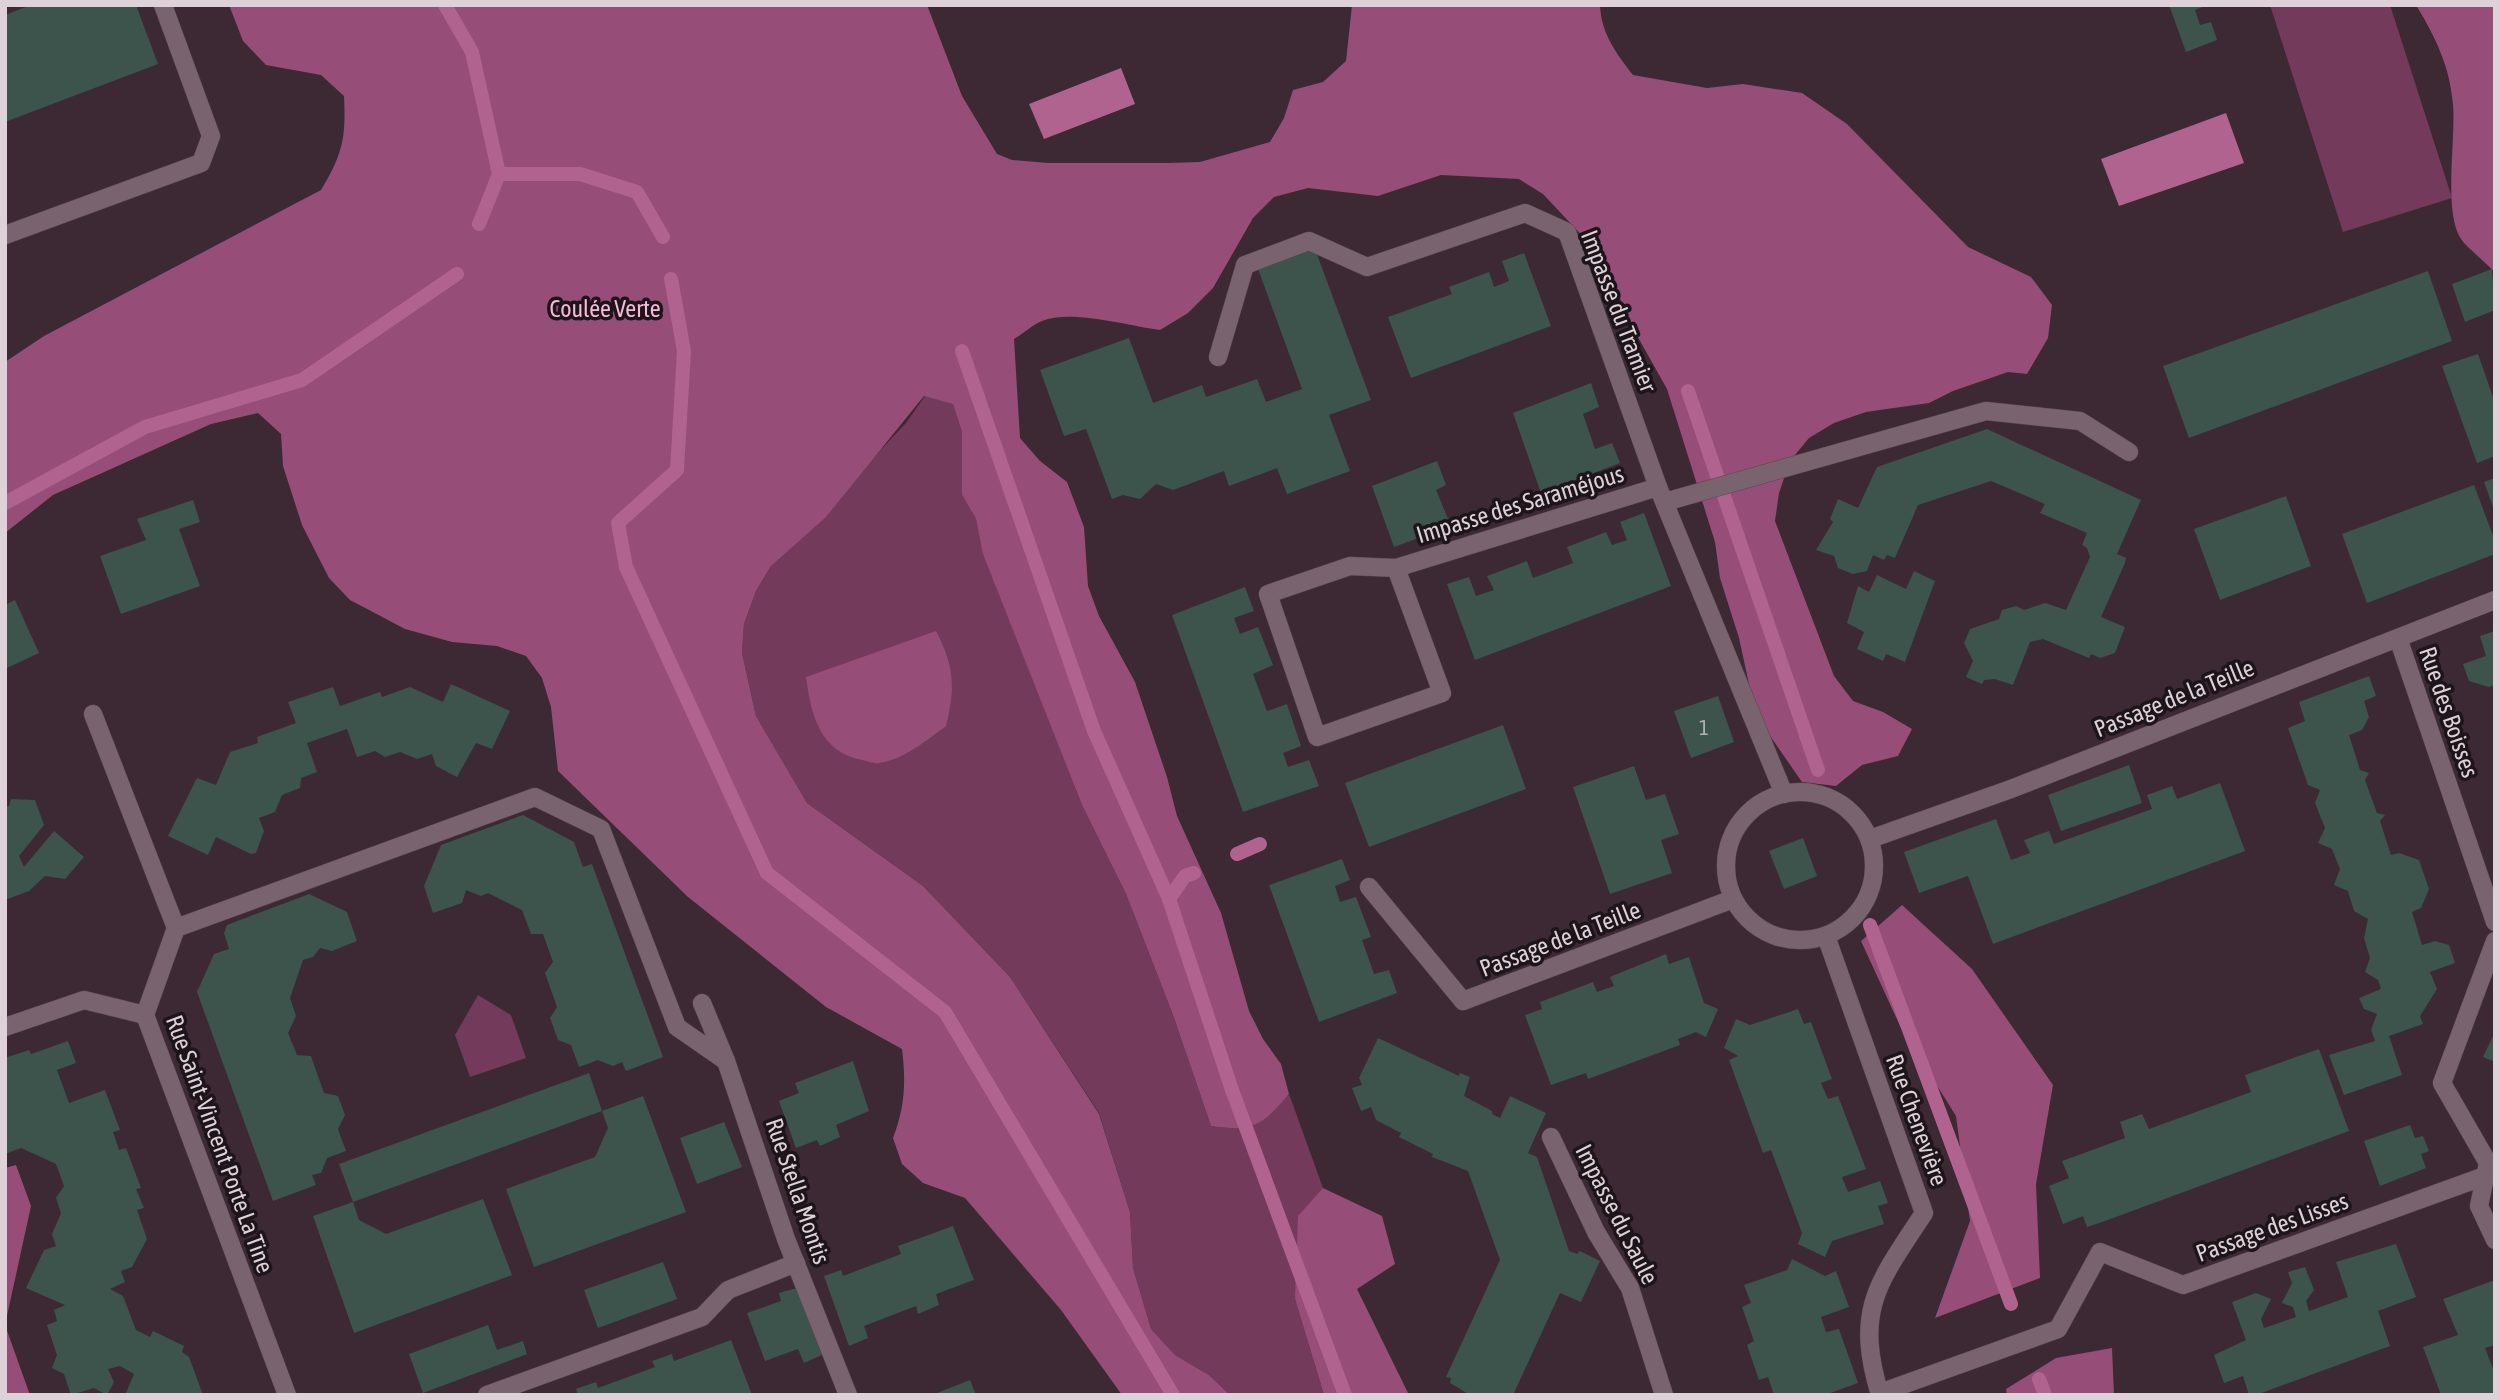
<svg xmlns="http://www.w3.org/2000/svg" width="2500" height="1400" font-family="'Asap Condensed',sans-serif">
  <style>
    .green { fill: #743a5b }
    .forest { fill: #964d77 }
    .water { fill: #af638e }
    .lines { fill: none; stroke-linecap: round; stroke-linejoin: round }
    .stream { stroke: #af638e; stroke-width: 14 }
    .building { fill: #3c544b }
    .minor-casing { stroke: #574750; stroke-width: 19 }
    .minor { stroke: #79636e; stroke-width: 18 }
    .labels { text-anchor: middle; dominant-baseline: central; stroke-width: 7; stroke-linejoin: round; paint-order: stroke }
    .number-label { font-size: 21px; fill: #b6b2b4 }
    .park-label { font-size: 24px; fill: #f9b9db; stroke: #1d1519 }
    .street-label { font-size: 24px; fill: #ded1d7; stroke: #1d1519 }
  </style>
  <rect width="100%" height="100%" fill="#3c2933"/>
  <g class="green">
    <path d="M2270 5H2390L2452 198 2343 232Z"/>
    <path d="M925 396 953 403 962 432V495L976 519 984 554 1082 805 1126 894 1173 1015 1211 1126C1252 1132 1263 1126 1289 1094L1323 1188 1295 1299 1324 1395H1230L1209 1375 1175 1355 1151 1329 1133 1268 1130 1212 1099 1113 1010 977 923 886 807 803 756 716 742 653 744 624 756 591 771 566 906 423Z"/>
    <path d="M478 995 511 1015 526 1058 470 1077 455 1035Z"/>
  </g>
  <g class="forest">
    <path d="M229 5H927L962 96 997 154 1012 160 1048 163H1167L1200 162 1270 142 1284 118 1293 90 1323 82 1346 61 1352 5H1600C1601 33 1616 53 1633 75L1707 88 1743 84 1802 93 1847 124 1968 247 2031 277 2052 305 2048 338 2027 374 2008 372 1953 391 1929 403 1866 412 1834 423 1809 438 1790 461 1779 493 1775 521 1834 676 1853 701 1883 712 1912 729 1898 756 1862 765 1836 786 1802 782 1768 733 1754 707 1739 638 1720 578 1715 542 1667 389 1635 332 1606 267 1589 243 1543 194 1519 179 1441 175 1378 196 1308 188 1274 197 1253 218 1213 288 1188 313 1160 330C1128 326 1072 309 1042 321 1032 325 1023 334 1014 339L1020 438 1040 461 1067 482 1084 527 1088 586 1099 616 1135 682 1167 777 1177 816 1221 913 1249 1011 1263 1039 1281 1064 1289 1094C1263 1126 1252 1132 1211 1126L1173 1015 1126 894 1082 805 983 554 976 519 962 495V432L953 404 924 396 826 517 771 566 756 591 744 624 742 653 756 716 807 803 923 886 1010 977 1099 1114 1130 1212 1133 1268 1151 1329 1175 1355 1209 1375 1230 1395H1122L1061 1310 965 1198 923 1183 902 1164 893 1138C905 1107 906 1082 902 1049L826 1007 688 897 558 771 551 707 542 678 526 656 497 646 452 642 405 629 350 600 329 578 302 525 283 466 281 434 258 413 211 424 53 495 5 533V362L44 336 321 190C343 154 346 137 344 96L321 75 266 65 243 41Z"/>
    <path d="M2416 5H2495V273C2485 261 2467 248 2461 239 2443 212 2456 139 2453 105 2450 67 2436 38 2416 5Z"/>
    <path d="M936 631C954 666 956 687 946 726 927 740 903 760 879 763 874 764 867 761 862 760 820 752 811 715 806 677Z"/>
    <path d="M1902 905 1972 969 2053 1085 2036 1184 2040 1278 1935 1318 1970 1221 1956 1116 1901 1028 1861 941Z"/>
    <path d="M16 1165 31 1206 5 1325 30 1395H5V1168Z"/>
    <path d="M1323 1188 1382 1216 1395 1264 1357 1289 1409 1395H1324L1295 1299 1298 1216Z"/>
    <path d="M2112 1348 2114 1395H2007L2006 1389 2056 1358Z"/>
  </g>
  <g class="water">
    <path d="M1121 68 1135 104 1044 139 1029 104Z"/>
    <path d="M2226 113 2244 163 2119 206 2101 159Z"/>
  </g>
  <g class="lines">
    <g class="stream">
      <path d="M445 5 472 52 499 174 479 224"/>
      <path d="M499 174H580L637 192 663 237"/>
      <path d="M671 279 684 351 677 470 618 523 626 567 767 873 945 1012 1173 1395"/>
      <path d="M962 351 1094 731 1169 899"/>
      <path d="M1688 391 1818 770"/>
      <path d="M5 503 145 427 302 380 457 274"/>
      <path d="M1237 854 1260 844"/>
      <path d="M1194 873 1185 876 1169 899 1232 1090 1345 1395"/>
      <path d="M1870 925 2011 1304"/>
      <path d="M2039 1379 2045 1395"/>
    </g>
  </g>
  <g class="building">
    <path d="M31 5H136L158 64 5 122V15Z"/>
    <path d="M2169 5H2207L2195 10 2200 25 2211 22 2217 40 2186 52Z"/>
    <path d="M1315 249 1371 400 1329 415 1350 471 1287 494 1277 468 1229 486 1224 471 1173 490 1156 484 1140 499 1123 495 1112 499 1086 429 1064 436 1040 370 1129 338 1153 403 1202 385 1206 397 1257 379 1266 402 1302 389 1258 269Z"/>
    <path d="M1524 253 1551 326 1411 378 1388 317 1452 294 1449 287 1489 272 1494 287 1509 281 1502 261Z"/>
    <path d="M2492 269 2495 310 2465 322 2452 284Z"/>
    <path d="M2428 271 2452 341 2189 438 2163 366Z"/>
    <path d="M2478 354 2495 403V456L2477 463 2442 366Z"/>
    <path d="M1591 383 1599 407 1583 414 1595 449 1612 443 1620 463 1541 493 1513 413Z"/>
    <path d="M1987 429 2141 500 2117 554 2126 558 2125 563 2101 617 2125 627 2115 653 2100 658 2091 654 2089 658 2043 639 2030 642 2013 685 1995 679 1984 680 1982 684 1966 677 1973 661 1964 643 1970 629 1999 619 2002 610 2016 606 2024 610 2045 603 2066 610 2090 557 2087 548 2082 545 2087 533 2040 513 2045 504 1991 481 1918 505 1895 558 1887 555 1884 560 1873 555 1867 571 1853 574 1838 568 1834 556 1816 550 1833 522 1830 519 1838 499 1858 508 1877 467Z"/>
    <path d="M1437 461 1446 485 1436 490 1451 526 1394 547 1372 486Z"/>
    <path d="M2495 478V510H2494L2484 482Z"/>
    <path d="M2474 485 2495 541V554L2367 603 2342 534Z"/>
    <path d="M2286 496 2311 566 2220 600 2194 529Z"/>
    <path d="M193 500 200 522 179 529 200 586 121 614 100 556 146 540 137 519Z"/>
    <path d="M1644 513 1671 586 1475 660 1447 584 1469 577 1476 596 1494 590 1487 576 1527 561 1533 578 1573 563 1567 547 1606 532 1612 545 1627 540 1620 522Z"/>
    <path d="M1914 571 1935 581 1905 662 1886 654 1883 661 1857 649 1864 632 1847 623 1858 586 1869 592 1877 575 1906 589Z"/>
    <path d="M1245 587 1254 611 1234 618 1240 634 1258 627 1273 665 1253 674 1267 711 1287 704 1301 746 1283 753 1288 767 1309 760 1319 786 1243 812 1172 615Z"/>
    <path d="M15 600 39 653 5 669V605Z"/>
    <path d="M2495 631V685L2489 687 2469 681 2463 664 2486 656 2480 636Z"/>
    <path d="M2369 676 2376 696 2364 701 2369 717 2362 730 2349 735 2360 770 2369 773 2365 780 2377 813 2385 815 2380 821 2391 855 2399 853 2419 860 2429 889 2421 908 2412 912 2422 945 2435 941 2449 945 2455 963 2430 972 2437 989 2420 1016 2423 1024 2389 1036 2402 1075 2344 1095 2329 1055 2375 1041 2371 1030 2377 1014 2364 1009 2359 998 2381 989 2378 980 2365 972 2370 958 2364 938 2368 919 2354 911 2348 891 2334 885 2340 869 2332 849 2318 843 2325 828 2315 803 2320 790 2308 785 2288 728 2305 721 2299 702Z"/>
    <path d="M451 684 510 711 492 749 476 743 457 777 436 766 432 754 417 759 400 752 385 757 375 751 357 757 347 729 307 743 317 772 301 778 300 788 282 795 275 812 259 818 264 831 256 853 251 854 216 837 208 855 168 836 197 778 216 785 230 752 258 743 257 737 296 723 288 702 333 687 340 706 380 692 382 697 410 687 443 702Z"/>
    <path d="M1718 696 1734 742 1691 758 1674 711Z"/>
    <path d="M1503 725 1526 789 1369 847 1345 783Z"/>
    <path d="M2129 765 2142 803 2061 831 2048 795Z"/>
    <path d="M1634 766 1646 800 1665 794 1679 834 1661 840 1672 873 1610 894 1573 787Z"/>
    <path d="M2220 783 2245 851 1993 944 1968 876 1919 893 1904 852 1996 819 2011 860 2030 853 2024 840 2049 831 2054 844 2152 809 2147 795 2172 786 2177 799Z"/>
    <path d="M11 799 35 800 44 825 19 856 24 867 54 831 84 857 65 879 45 876 29 891 5 900V806H9Z"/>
    <path d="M523 815 574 842 583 867 592 864 663 1057 626 1071 622 1062 613 1066 598 1060 579 1067 571 1045 558 1040 550 1018 557 1007 545 973 553 962 543 934H531L522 910 488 893 481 896 466 890 462 903 433 913 424 886 441 845Z"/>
    <path d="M1803 838 1817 876 1784 889 1769 851Z"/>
    <path d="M1342 859 1350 880 1335 886 1340 902 1356 897 1371 937 1362 940 1374 974 1389 970 1397 993 1319 1022 1269 885Z"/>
    <path d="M309 894 347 912 357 941 332 951 320 948 313 957 303 960 290 998 296 1016 288 1033 297 1055 311 1056 324 1093 338 1096 345 1115 338 1129 346 1151 327 1158 321 1173 312 1175 316 1185 273 1201 197 992 214 954 229 949 224 933 227 925Z"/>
    <path d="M1666 954 1669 964 1689 957 1704 1003 1718 1009 1706 1037 1696 1032 1678 1039 1680 1045 1588 1079 1586 1073 1551 1085 1525 1015 1542 1009 1540 1002 1593 982 1597 992 1614 986 1610 977Z"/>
    <path d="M1798 1009 1804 1024 1811 1022 1832 1079 1821 1083 1828 1099 1838 1096 1866 1169 1842 1177 1848 1192 1880 1181 1888 1203 1878 1206 1884 1224 1832 1241 1825 1257 1798 1244 1802 1233 1771 1150 1763 1153 1729 1060 1738 1056 1724 1048 1736 1019 1750 1025Z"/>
    <path d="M2495 1032V1062L2483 1057Z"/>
    <path d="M1378 1038 1459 1076 1460 1073 1470 1077 1464 1096 1492 1111V1114L1500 1118 1510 1096 1546 1113 1528 1153 1537 1157 1569 1251 1577 1254 1580 1251 1600 1261 1581 1302 1560 1293 1513 1395H1470L1450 1383 1451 1378 1446 1377 1500 1260 1468 1171 1432 1157 1433 1154 1399 1137 1401 1133 1376 1120 1371 1107 1361 1111 1352 1088 1362 1085 1359 1078Z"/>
    <path d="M68 1041 76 1063 57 1070 69 1103 105 1090 120 1130 113 1132 119 1150 126 1148 141 1188 136 1189 144 1208 137 1210 147 1239 132 1267 121 1271 125 1282 110 1289 123 1296 136 1330 150 1337 153 1331 184 1346 182 1352 189 1357 203 1395H125L134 1374 120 1366 108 1369 114 1382 107 1395 94 1388 71 1395 64 1374 52 1368 57 1355 47 1325 57 1321 54 1310 65 1305 26 1288 44 1250 56 1246 52 1234 61 1213 56 1198 64 1186 56 1164 21 1148 5 1154V1058L29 1050 31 1054Z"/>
    <path d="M2319 1049 2349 1131 2105 1221 2087 1227 2083 1216 2063 1224 2049 1186 2069 1178 2062 1161 2125 1138 2120 1122 2142 1114 2149 1129 2251 1092 2245 1075Z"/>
    <path d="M853 1061 869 1111 836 1125 840 1137 820 1146 817 1140 796 1148 779 1101 799 1093 795 1083Z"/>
    <path d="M589 1073 602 1111 643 1096 686 1212 534 1267 506 1189 595 1157 608 1128 602 1111 353 1202 359 1220 386 1234 483 1199 512 1275 354 1333 313 1216 353 1202 339 1164Z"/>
    <path d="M724 1122 742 1167 697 1184 680 1138Z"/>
    <path d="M2410 1125 2415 1138 2423 1136 2429 1151 2421 1154 2426 1168 2380 1186 2364 1141Z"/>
    <path d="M953 1226 974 1280 936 1294 939 1305 918 1314 916 1306 864 1326 868 1338 849 1346 824 1276 841 1270 843 1276 901 1254 898 1246Z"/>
    <path d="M2396 1244 2416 1297 2378 1311 2390 1346 2256 1395H2249L2243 1376 2224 1383 2214 1355 2246 1340 2232 1302 2256 1293 2271 1299 2261 1319 2264 1328 2296 1317 2293 1307 2282 1303 2292 1283 2288 1272 2305 1267 2314 1290 2306 1301 2309 1311 2348 1297 2336 1262Z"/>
    <path d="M1792 1259 1825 1276 1836 1271 1849 1307 1821 1317 1826 1332 1839 1329 1858 1383 1825 1395H1774L1768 1377 1759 1380 1747 1345 1754 1341 1742 1307 1751 1303 1744 1285 1787 1270Z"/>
    <path d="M663 1262 677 1299 598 1328 584 1290Z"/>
    <path d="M2495 1280V1345L2485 1348 2495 1374V1395H2441L2423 1347 2458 1335 2443 1299Z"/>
    <path d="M797 1288 822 1355 804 1363 798 1349 765 1361 747 1313 781 1301 779 1293Z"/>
    <path d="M488 1325 497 1350 523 1341 527 1354 423 1393 409 1354Z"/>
    <path d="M731 1340 752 1395H578L576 1389 596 1382 598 1388 655 1367 652 1361 672 1354 674 1361Z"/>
    <path d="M970 1380 976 1395H932Z"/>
  </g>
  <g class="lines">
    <defs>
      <g id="minor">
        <path d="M5 235 201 163 211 136 163 5"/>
        <path d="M1218 357 1245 265 1309 241 1367 267 1525 213 1567 232 1658 487 1784 794"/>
        <path d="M1665 502 1986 411 2080 421 2129 452"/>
        <path d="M1396 568 1442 693 1317 737 1268 594 1350 566 1396 568 1658 487"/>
        <path d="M2398 638 2495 922"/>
        <path d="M93 714 176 928 145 1015 287 1395"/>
        <circle cx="1800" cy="866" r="74"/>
        <path d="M1870 839 2011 789 2495 600"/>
        <path d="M1369 887 1463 1001 1733 899"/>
        <path d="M176 928 535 797 601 829 677 1027 726 1061"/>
        <path d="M1826 936 1924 1213C1878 1283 1854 1309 1880 1395"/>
        <path d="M2495 941 2442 1083 2488 1163 2479 1206 2495 1240"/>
        <path d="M702 1003 726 1061 786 1239 848 1395"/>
        <path d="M5 1027 84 1000 145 1015"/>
        <path d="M1551 1137 1596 1232 1630 1288 1664 1395"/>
        <path d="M1880 1393 2058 1329 2100 1252 2183 1285 2485 1176"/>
        <path d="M487 1395 702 1317 728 1290 796 1263"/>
      </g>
    </defs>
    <use href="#minor" class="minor-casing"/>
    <use href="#minor" class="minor"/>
  </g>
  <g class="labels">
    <g class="number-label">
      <text x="1704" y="727">1</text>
    </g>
    <g class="park-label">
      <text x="605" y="308">Coulée Verte</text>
    </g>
    <g class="street-label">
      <text transform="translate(1619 311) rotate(69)">Impasse du Tramier</text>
      <text transform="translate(1520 504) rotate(-17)">Impasse des Saraméjous</text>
      <text transform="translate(2174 698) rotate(-22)">Passage de la Teille</text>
      <text transform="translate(2449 712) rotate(71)">Rue des Boisses</text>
      <text transform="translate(1560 939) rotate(-21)">Passage de la Teille</text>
      <text transform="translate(1917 1120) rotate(70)">Rue Chenevière</text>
      <text transform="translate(220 1144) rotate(70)">Rue Saint-Vincent Porte La Tine</text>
      <text transform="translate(798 1191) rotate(71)">Rue Stella Montis</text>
      <text transform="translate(1617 1214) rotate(63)">Impasse du Saule</text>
      <text transform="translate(2272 1227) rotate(-20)">Passage des Lisses</text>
    </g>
  </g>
  <rect width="2500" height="1400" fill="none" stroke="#ded1d7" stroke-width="14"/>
</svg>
